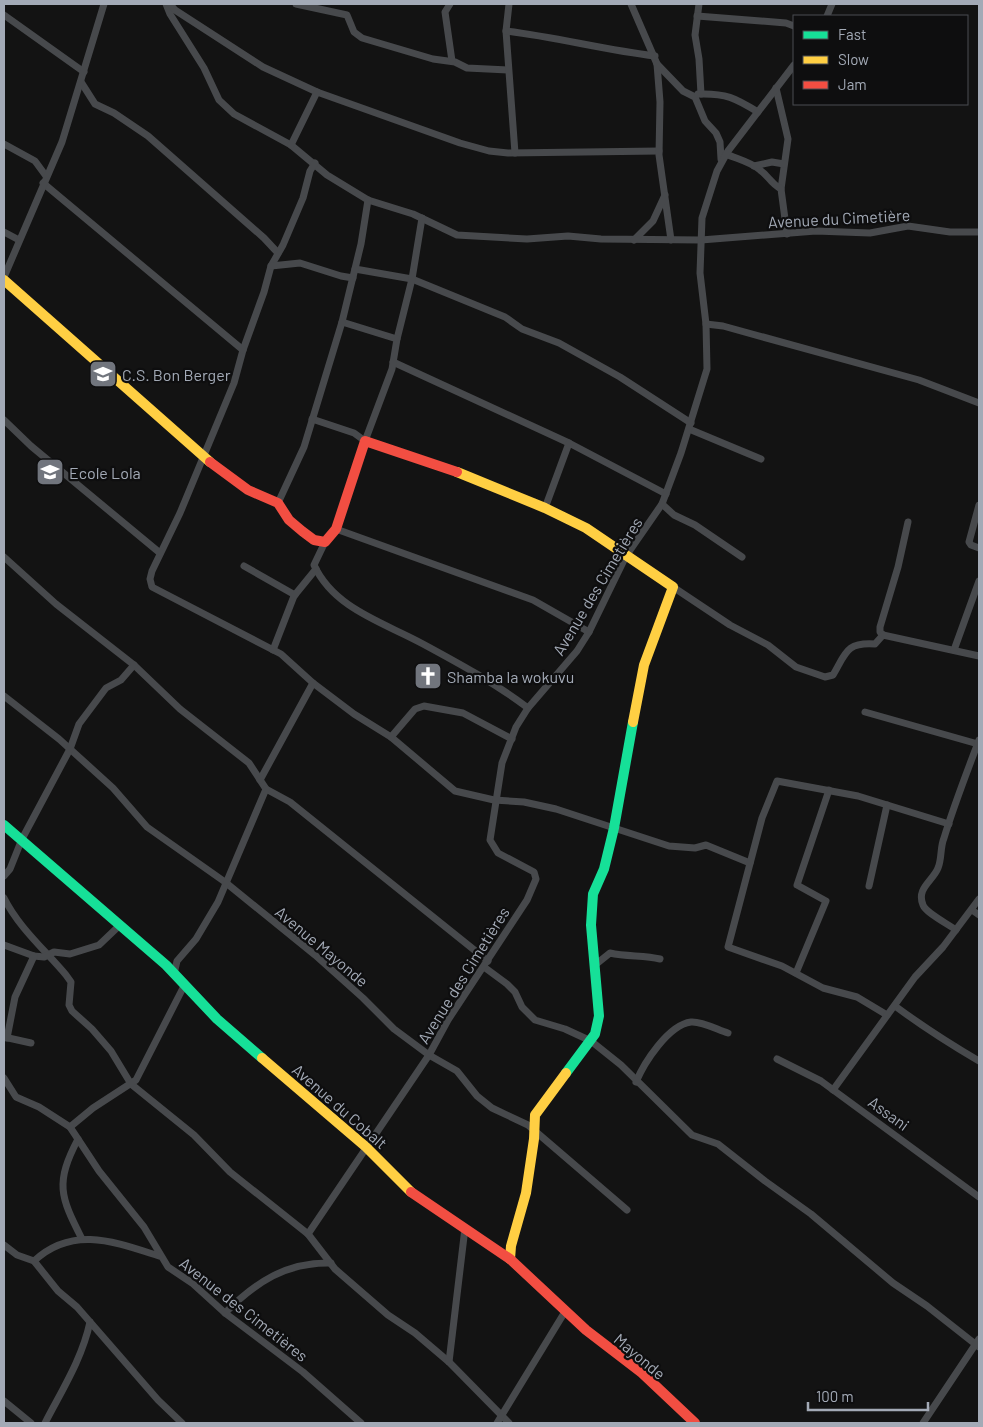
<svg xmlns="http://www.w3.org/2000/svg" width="983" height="1427" font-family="Barlow,sans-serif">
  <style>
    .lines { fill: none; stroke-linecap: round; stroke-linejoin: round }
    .street { stroke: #47494c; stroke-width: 7 }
    .fast { stroke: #16e098; stroke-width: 10 }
    .slow { stroke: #ffcf43; stroke-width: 10 }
    .jam { stroke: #f24e42; stroke-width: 10 }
    .labels { text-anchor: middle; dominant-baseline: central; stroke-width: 4.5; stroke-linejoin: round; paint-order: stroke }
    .street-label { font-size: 16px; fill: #a3aab6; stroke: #0e0e0f }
    .poi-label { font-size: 16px; fill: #a3aab6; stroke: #0e0e0f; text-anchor: start }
  </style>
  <rect width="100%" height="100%" fill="#131313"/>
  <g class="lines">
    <g class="street">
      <path d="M166 4 170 14 204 68 219 100 234 114 291 145 327 175 368 200 413 214 457 235 527 239 568 236 601 239 701 240 816 231 870 233 908 226 950 232H979"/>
      <path d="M170 4 175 10 263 67 317 92 460 143 489 151 508 153 659 151"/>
      <path d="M296 4 347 15 354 32 362 38 433 59 455 62 467 68 508 70"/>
      <path d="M450 4 445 12 452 61"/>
      <path d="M509 4 506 31 515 153"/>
      <path d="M631 4 657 64 660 102 659 155 671 240"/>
      <path d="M699 4 695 35 699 59 701 94"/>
      <path d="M4 15 84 72"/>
      <path d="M697 16 786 23 794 26"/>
      <path d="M827 16 832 4"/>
      <path d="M506 31C556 37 605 50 655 56"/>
      <path d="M657 64 683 91 695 97 705 121 716 133 720 142 721 159"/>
      <path d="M81 82 95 104 114 113 148 136 264 238 278 253"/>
      <path d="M776 88 788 139 781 189"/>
      <path d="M698 94C726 93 735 98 758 112"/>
      <path d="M4 144 35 161 46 176"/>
      <path d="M291 145 317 92"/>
      <path d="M726 154C737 159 751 162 760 170 769 176 769 182 781 189L787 234"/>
      <path d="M315 163 310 171 303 198 283 245 271 266 264 292 243 350 234 383 180 513 152 571 150 579 152 587 281 654 313 683 354 714 391 737 455 791 494 800 524 802 556 809 669 846 695 848 706 845 750 863"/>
      <path d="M754 166 772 162 784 164"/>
      <path d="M43 183 243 350"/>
      <path d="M4 232 19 240"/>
      <path d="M634 240 653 221 665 195"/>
      <path d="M271 266 300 263 341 276 353 278"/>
      <path d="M355 269 412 279 505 317 522 329 559 343 620 377 691 423"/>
      <path d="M4 277 62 142 104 4"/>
      <path d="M706 324 723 326 919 380 979 403"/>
      <path d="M397 339 412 279 422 218"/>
      <path d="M393 362 569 443"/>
      <path d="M312 419 354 433 365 441 392 369 397 339 342 322"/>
      <path d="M4 420 31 446 160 553"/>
      <path d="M689 429 761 459"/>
      <path d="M278 503 304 447 342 322 361 244 368 200"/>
      <path d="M662 504 674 515 695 525 742 557"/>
      <path d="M979 505 969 542 971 545 979 548"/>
      <path d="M545 508 569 443 666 494"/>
      <path d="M336 529 533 600 589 632"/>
      <path d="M325 542 314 565C334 609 385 623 423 644 460 664 495 683 528 708"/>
      <path d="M4 557 56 604 134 665 180 709 249 763 266 789 290 802 488 961"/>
      <path d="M244 566 295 595"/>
      <path d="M673 587 730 625 768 645 796 667 825 677 833 675C846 653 846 642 875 644L883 635"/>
      <path d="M883 635 880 632V627L898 567 908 522"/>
      <path d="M883 635 979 656"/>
      <path d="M273 650 294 596 316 569"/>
      <path d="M954 650 979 581"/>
      <path d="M4 696 59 739 113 788 147 827 225 882 315 955 363 998 394 1029 429 1055 457 1071 477 1096 492 1108 528 1125 627 1210"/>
      <path d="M865 712 978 744"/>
      <path d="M391 737 415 709 424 706 463 713 512 739"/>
      <path d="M260 780 313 683"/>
      <path d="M4 876 10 869 22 839 70 749 79 724 106 688 121 680 134 665"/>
      <path d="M869 886 887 805"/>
      <path d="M4 898C19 928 45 950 66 975L71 982 69 1005 72 1011 92 1029 111 1051 131 1084 194 1135 230 1172 308 1234 335 1269 388 1315 415 1333 449 1362 509 1423"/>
      <path d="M972 910 979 915"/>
      <path d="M956 930C948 924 926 913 923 905 916 888 933 881 938 868 942 859 940 847 944 838 954 805 967 772 979 740"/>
      <path d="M4 945 34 956 44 957 54 952 70 954 99 945 120 925"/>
      <path d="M595 965 610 953C627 957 644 955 660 959"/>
      <path d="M484 967 507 984 515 992 522 1007 535 1020 565 1029 591 1041 621 1065 692 1135 718 1144 765 1181 811 1214 893 1283 927 1306 979 1347"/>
      <path d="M796 973 826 901 797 885 829 790"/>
      <path d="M174 974 177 961 196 939 218 902 266 789"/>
      <path d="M895 1006C922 1026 950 1044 979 1061"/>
      <path d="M887 1015 857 997 823 988 782 966 728 947 762 818 777 781 858 796 949 824"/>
      <path d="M4 1037 31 1043"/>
      <path d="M7 1038 15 997 34 956"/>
      <path d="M777 1059 821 1081 979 1197"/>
      <path d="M4 1078 16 1097 39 1107 70 1127 99 1171 144 1227 168 1267 192 1283 225 1313 303 1372 361 1423"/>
      <path d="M636 1082C644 1063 668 1025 691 1022 702 1021 718 1030 728 1033"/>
      <path d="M833 1090 915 977 943 947 979 899"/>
      <path d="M70 1127 93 1108 136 1080 184 986"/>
      <path d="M78 1139C55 1183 60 1196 82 1239"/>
      <path d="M308 1234 429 1055 448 1020 527 900 536 879 534 872 498 853 490 840 502 763 516 727 528 708 577 651 589 632 626 556 662 504 681 453 707 369 706 324 700 273 702 218 717 171 728 151 794 65"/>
      <path d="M4 1245 17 1255 34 1261 58 1291 77 1307 158 1400 182 1423"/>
      <path d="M34 1261C73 1225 115 1242 159 1256"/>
      <path d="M225 1313C256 1282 286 1262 331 1263"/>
      <path d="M449 1362 465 1228"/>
      <path d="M4 1401 31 1423"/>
      <path d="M45 1423C62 1390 82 1359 90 1322"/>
      <path d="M497 1423 566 1310"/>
      <path d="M923 1423 979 1339"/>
    </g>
    <g class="fast">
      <path d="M4 825 166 965 217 1019 262 1058"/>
      <path d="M566 1073 595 1034 599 1016 591 925 593 894 604 869 614 828 633 722"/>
    </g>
    <g class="slow">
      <path d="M4 280 210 462"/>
      <path d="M457 472 545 508 586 528 673 587 644 665 633 722"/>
      <path d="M262 1058 366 1147 411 1192"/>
      <path d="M510 1259 511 1246 526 1193 534 1139 535 1115 566 1073"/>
    </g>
    <g class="jam">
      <path d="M210 462 248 490 278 503 289 520 302 531 314 540 325 542 336 529 365 441 457 472"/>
      <path d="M411 1192 510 1259 586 1330 642 1373 695 1423"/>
    </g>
  </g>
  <defs>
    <symbol id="school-square" viewBox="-11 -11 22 22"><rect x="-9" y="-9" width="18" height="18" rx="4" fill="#71757d" stroke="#0e0e0f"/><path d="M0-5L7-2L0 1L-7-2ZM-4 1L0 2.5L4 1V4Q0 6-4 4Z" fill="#fff"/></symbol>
    <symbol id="church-square" viewBox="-11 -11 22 22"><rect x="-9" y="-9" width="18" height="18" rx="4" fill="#71757d" stroke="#0e0e0f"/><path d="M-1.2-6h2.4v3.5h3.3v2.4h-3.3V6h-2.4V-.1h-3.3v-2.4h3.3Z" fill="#fff"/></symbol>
  </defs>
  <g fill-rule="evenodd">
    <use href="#school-square" x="87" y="358" width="32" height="32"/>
    <use href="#school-square" x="34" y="456" width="32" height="32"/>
    <use href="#church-square" x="412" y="660" width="32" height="32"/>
  </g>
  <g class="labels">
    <g class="street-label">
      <text transform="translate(839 218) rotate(-3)">Avenue du Cimetière</text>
      <text transform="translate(597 586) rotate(-59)">Avenue des Cimetières</text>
      <text transform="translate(322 946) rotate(40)">Avenue Mayonde</text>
      <text transform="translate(463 975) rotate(-58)">Avenue des Cimetières</text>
      <text transform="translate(340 1106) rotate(41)">Avenue du Cobalt</text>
      <text transform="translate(889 1113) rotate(36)">Assani</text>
      <text transform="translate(244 1309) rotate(38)">Avenue des Cimetières</text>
      <text transform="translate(640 1356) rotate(40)">Mayonde</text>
    </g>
    <g class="poi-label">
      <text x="122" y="374">C.S. Bon Berger</text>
      <text x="69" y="472">Ecole Lola</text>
      <text x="447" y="676">Shamba la wokuvu</text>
    </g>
  </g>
  <rect width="983" height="1427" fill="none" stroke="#a3aab6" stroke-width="10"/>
  <rect x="793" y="15" width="175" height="90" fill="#0e0e0f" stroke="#4a4c52"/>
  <rect x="803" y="31" width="25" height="8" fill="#16e098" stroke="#4a4c52"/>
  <text x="838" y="40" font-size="15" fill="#a3aab6">Fast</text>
  <rect x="803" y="56" width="25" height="8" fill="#ffcf43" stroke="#4a4c52"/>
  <text x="838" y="65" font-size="15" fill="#a3aab6">Slow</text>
  <rect x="803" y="81" width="25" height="8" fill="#f24e42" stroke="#4a4c52"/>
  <text x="838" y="90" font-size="15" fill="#a3aab6">Jam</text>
  <path d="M808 1402v8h120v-8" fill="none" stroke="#a3aab6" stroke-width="2.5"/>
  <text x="816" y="1402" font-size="15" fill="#a3aab6" stroke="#0e0e0f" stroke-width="4" paint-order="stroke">100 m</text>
</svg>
